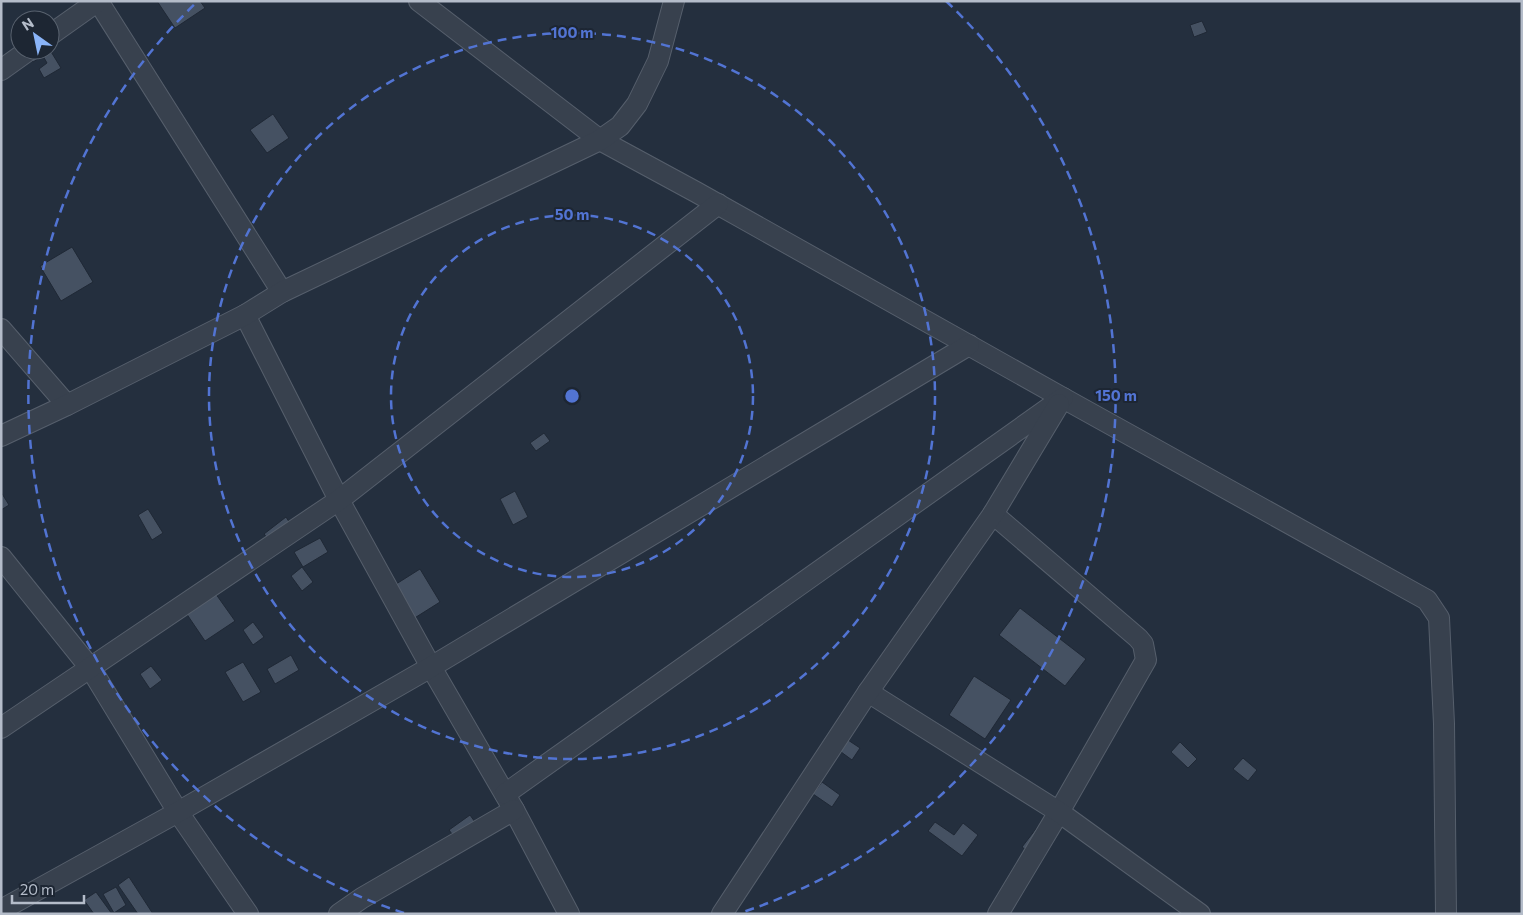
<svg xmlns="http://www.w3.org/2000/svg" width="1523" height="915" font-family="Commissioner,sans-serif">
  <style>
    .building { fill: #455162; stroke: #1f2835 }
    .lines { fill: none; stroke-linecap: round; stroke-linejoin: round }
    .street-casing { stroke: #565f6c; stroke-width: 22 }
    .street { stroke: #38414e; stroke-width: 20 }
    .ring { fill: none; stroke: #5274d3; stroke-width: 2.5; stroke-dasharray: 9 6 }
    .centre { fill: #5274d3; stroke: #1d2633; stroke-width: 2.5 }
    .ring-label { font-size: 15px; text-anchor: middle; font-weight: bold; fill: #5274d3; stroke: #1d2633; stroke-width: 4; stroke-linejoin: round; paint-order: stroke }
  </style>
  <rect width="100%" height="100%" fill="#242f3e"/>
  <g class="building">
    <path d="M157 1H200L205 8 175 28Z"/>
    <path d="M1202 21 1207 32 1194 37 1190 25Z"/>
    <path d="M25 50H50L61 68 44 78 39 69 47 63 43 56 33 62Z"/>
    <path d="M273 114 289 138 267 153 250 130Z"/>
    <path d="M72 247 93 282 61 301 40 266Z"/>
    <path d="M544 433 550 441 536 451 530 443Z"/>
    <path d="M515 491 528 517 513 525 500 499Z"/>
    <path d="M1 492 9 505 1 510Z"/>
    <path d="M148 509 163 533 152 540 138 515Z"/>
    <path d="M286 517 293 528 272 544 264 534Z"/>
    <path d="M320 538 328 552 303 567 294 552Z"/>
    <path d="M302 567 313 582 302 591 291 576Z"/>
    <path d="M420 569 440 602 413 619 393 586Z"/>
    <path d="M213 590 235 621 205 641 184 610Z"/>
    <path d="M1020 608 1086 659 1065 686 999 635Z"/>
    <path d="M253 622 264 637 253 645 243 630Z"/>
    <path d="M291 655 299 670 275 684 267 669Z"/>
    <path d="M243 662 261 692 243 702 225 672Z"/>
    <path d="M151 666 162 680 150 689 140 674Z"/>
    <path d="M974 676 1011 700 985 739 949 715Z"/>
    <path d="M845 738 860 748 852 760 837 749Z"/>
    <path d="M1180 742 1197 759 1188 768 1171 752Z"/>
    <path d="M1243 758 1257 770 1248 781 1233 769Z"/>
    <path d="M822 782 840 795 832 807 813 794Z"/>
    <path d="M470 815 482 832 461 846 449 830Z"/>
    <path d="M935 822 954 835 963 823 978 835 962 856 928 831Z"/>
    <path d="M1039 825 1051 833 1034 856 1022 847Z"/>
    <path d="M129 877 153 914H138L118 885Z"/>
    <path d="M116 887 126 905 114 913 103 894Z"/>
    <path d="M96 892 112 914H94L84 900Z"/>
  </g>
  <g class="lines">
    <defs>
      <g id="street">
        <path d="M98 1 282 292"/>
        <path d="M419 1 600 140 696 192 1063 398 1427 600 1439 618 1444 724 1446 914"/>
        <path d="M50 35 98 1"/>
        <path d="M1 70 29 50"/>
        <path d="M245 315 339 500 431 667 514 810 569 914"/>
        <path d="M1 329 67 405"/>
        <path d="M1 436 67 405 245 315 282 292 600 140 620 126 637 104 658 61 674 1"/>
        <path d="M993 514 1138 638 1143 644 1146 660 1059 812 998 914"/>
        <path d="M1 557 91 669 178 812 248 914"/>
        <path d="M868 692 1059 812 1200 914"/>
        <path d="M1 728 339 500 718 204"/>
        <path d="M505 794 1063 398"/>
        <path d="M1 910 178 812 431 667 969 345"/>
        <path d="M339 914 362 898 514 810"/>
        <path d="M722 914 868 692 993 514 1059 404"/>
      </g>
    </defs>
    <use href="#street" class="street-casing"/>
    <use href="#street" class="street"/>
  </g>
  <g class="ring">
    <circle cx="572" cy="396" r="181"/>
    <circle cx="572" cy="396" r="363"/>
    <path d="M404 913A544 544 0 0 1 198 1M946 1A544 544 0 0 1 740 913"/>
  </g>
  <circle cx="572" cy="396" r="8" class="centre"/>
  <g class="ring-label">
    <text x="572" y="38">100 m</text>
    <text x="572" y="220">50 m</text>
    <text x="1116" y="401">150 m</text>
  </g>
  <rect width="1523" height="915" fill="none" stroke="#b4bcc9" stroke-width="5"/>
  <g transform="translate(35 35) rotate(327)"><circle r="24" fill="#1d2633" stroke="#59626f"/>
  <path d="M0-4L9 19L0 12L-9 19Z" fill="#8ab4f8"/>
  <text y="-8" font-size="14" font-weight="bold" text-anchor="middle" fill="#b4bcc9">N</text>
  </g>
  <path d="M12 895v8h72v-8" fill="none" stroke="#b4bcc9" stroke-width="2.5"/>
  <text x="20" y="895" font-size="15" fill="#b4bcc9" stroke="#1d2633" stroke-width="4" paint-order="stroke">20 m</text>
</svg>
